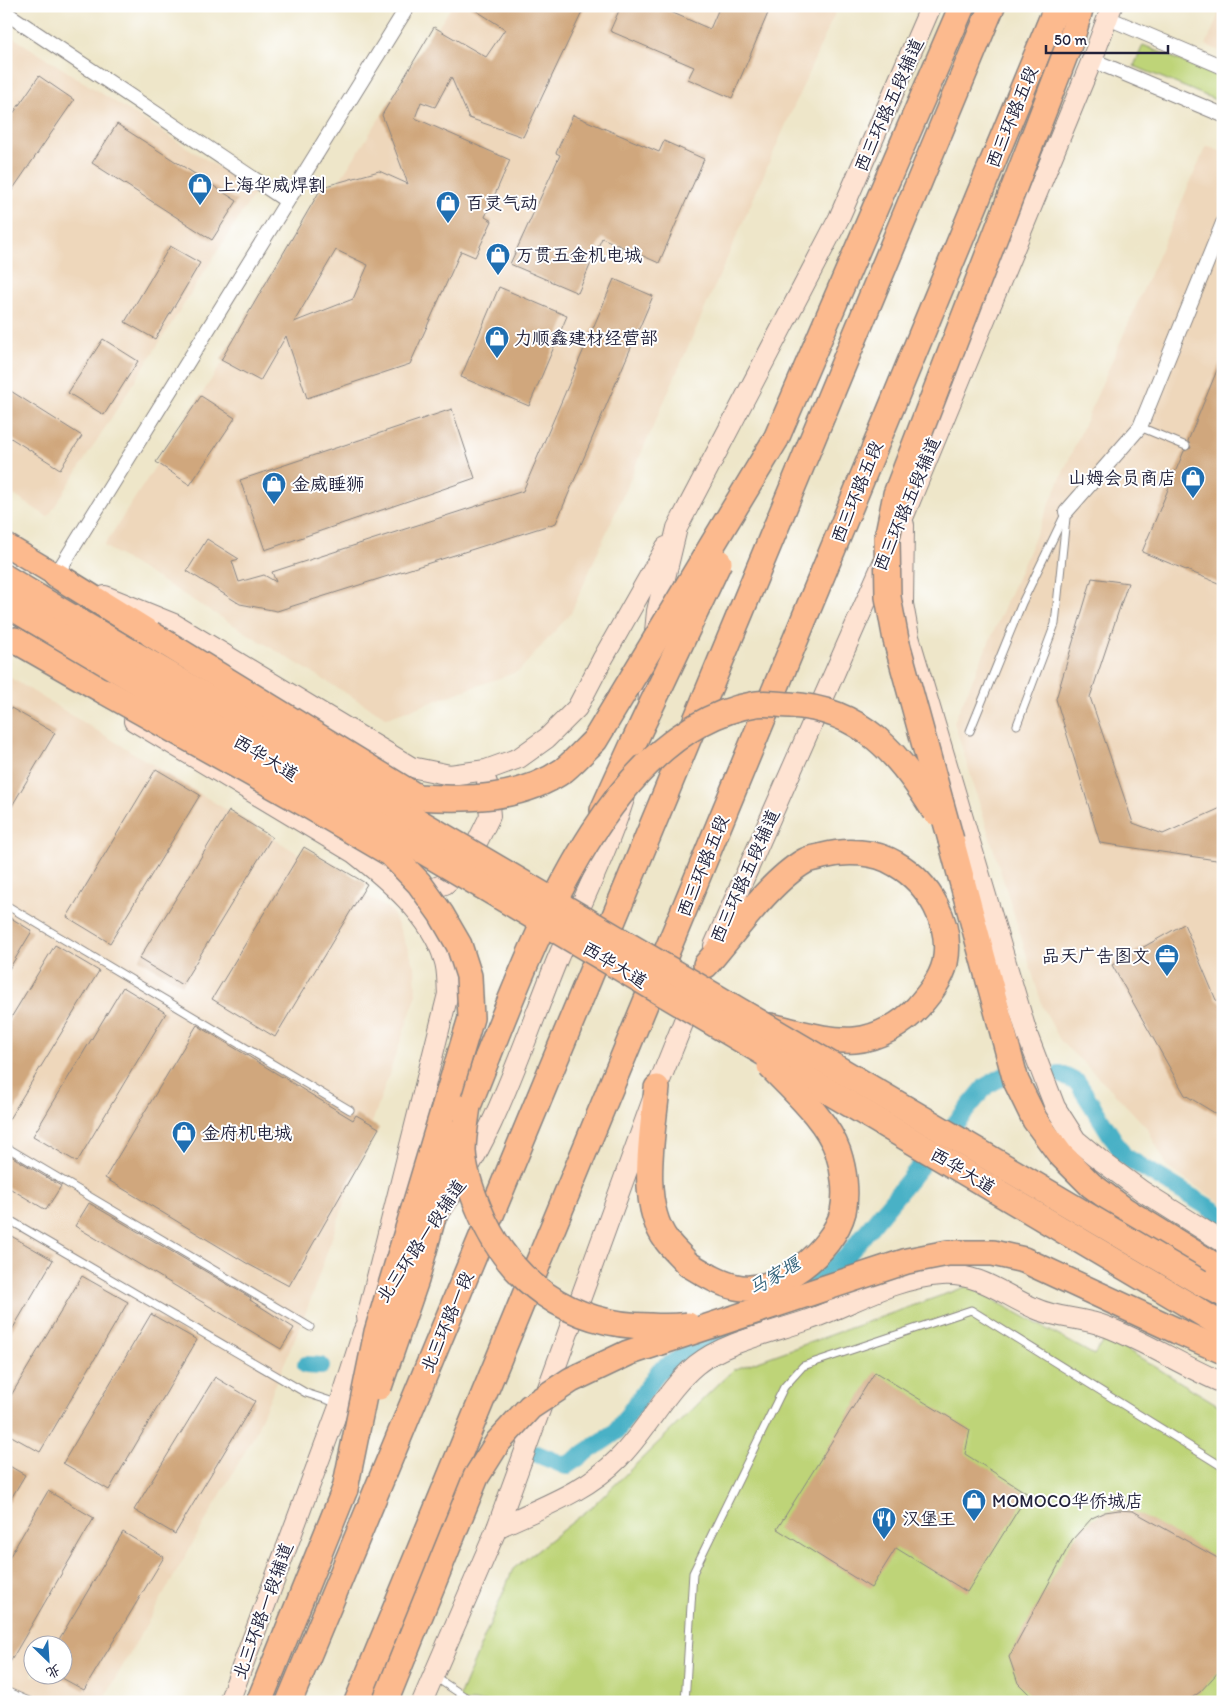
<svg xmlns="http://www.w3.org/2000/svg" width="1229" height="1708" font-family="Itim,'LXGW WenKai TC',sans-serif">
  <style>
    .built { fill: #eed7bb; fill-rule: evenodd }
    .green { fill: #bed478; stroke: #707b5a }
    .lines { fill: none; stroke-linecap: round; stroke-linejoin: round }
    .canal { stroke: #48b1c6; stroke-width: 18 }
    .building { fill: #d0a77d; fill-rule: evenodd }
    .lane-casing { stroke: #888482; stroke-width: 9 }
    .street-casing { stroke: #888482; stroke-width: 16 }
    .secondary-casing { stroke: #888482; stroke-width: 22 }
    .primary-casing { stroke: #888482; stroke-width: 25 }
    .highway-casing { stroke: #888482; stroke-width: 28 }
    .lane { stroke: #fff; stroke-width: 7 }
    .street { stroke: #fff; stroke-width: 14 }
    .secondary { stroke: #fee3d2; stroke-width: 20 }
    .primary { stroke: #fcba8e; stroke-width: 22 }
    .highway { stroke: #fcba8e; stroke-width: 25 }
    .highway-bridge-casing { stroke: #888482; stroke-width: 28; stroke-linecap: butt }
    .highway-bridge { stroke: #fcba8e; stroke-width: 25 }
    .labels { text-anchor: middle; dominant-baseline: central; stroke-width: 4; stroke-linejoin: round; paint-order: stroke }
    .street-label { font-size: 18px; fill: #22223b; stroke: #fff }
    .poi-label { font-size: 18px; fill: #22223b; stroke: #fff; text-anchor: start }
    .water-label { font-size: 19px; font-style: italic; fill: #33627a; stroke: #fff }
  </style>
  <rect width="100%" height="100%" fill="#fff"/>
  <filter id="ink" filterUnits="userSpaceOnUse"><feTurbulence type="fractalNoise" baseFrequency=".02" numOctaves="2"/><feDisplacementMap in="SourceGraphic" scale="10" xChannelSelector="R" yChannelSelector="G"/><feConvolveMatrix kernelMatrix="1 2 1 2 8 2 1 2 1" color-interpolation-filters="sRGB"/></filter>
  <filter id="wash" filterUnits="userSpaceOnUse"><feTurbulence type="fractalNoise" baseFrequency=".0096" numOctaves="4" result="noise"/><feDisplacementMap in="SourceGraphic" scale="20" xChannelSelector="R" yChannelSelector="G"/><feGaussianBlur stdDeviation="1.12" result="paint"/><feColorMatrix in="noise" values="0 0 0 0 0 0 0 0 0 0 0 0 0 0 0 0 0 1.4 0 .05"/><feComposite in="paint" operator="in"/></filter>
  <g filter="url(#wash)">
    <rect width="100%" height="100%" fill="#eee6c9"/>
    <g class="built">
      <path d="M452 6H838L571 613 519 671 387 718 104 546Z"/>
      <path d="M1222 6H1223V52L1206 45Z"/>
      <path d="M6 33 256 191 48 517 6 490Z"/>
      <path d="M1206 146 1223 152V1204L1168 1168 1147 1128 1110 1088 1061 1042 1043 1008 954 722Z"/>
      <path d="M6 675 392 911 415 966 416 997 306 1312 253 1438 102 1702H6ZM32 1646H62V1676H32Z"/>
    </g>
    <g class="green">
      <path d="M1143 45 1223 79V103L1134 66Z"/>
      <path d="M968 1286 1094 1355 1106 1337 1223 1408V1702H457L513 1569 593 1506 733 1370Z"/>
    </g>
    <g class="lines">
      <g class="canal">
        <path d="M1060 1074 1078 1083 1124 1156 1223 1216"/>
        <path d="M789 1292 845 1258 986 1086 1004 1076"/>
        <path d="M306 1365 321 1366"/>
        <path d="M537 1454 566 1466 616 1432 659 1371 732 1326"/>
      </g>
    </g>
    <g id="blocks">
      <g class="building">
        <path d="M469 6H585L523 137 469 118 451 77 435 107 421 102 415 118 510 160 485 217 492 221 475 257 461 251 410 364 307 398 286 336 260 381 221 360 322 187 379 171 408 184 382 115 434 27 486 57 505 29ZM336 250 368 265 353 299 294 322Z"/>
        <path d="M621 6H657L710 29 720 6H771L732 98 688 79 694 67 610 31Z"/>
        <path d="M39 76 74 100 6 199V124Z"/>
        <path d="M573 115 659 152 664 141 704 159 659 263 602 238 578 293 510 264 560 155 556 153Z"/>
        <path d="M117 124 237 201 212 240 92 163Z"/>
        <path d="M170 246 200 263 155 339 125 322Z"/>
        <path d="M614 279 653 296 556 523 277 611 240 604 187 571 207 539 239 559 232 561 239 582 264 575 276 582 272 572 523 491Z"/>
        <path d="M499 287 567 316 529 406 461 377Z"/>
        <path d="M103 339 138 361 104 415 68 393Z"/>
        <path d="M1222 358H1223V585L1142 552 1184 451 1191 448 1188 441Z"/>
        <path d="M6 388 82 436 60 469 6 435Z"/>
        <path d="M201 396 235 418 190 485 156 462Z"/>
        <path d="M452 409 475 478 265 550 240 480Z"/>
        <path d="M1092 578 1128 583 1090 697 1133 823 1163 834 1223 807V861L1100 843 1056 699Z"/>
        <path d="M11 708 55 733 6 816V716Z"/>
        <path d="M156 769 200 795 110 943 67 917Z"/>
        <path d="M229 811 272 837 182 985 139 959Z"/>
        <path d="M304 847 367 884 275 1037 212 999Z"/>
        <path d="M6 915 32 931 6 974Z"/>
        <path d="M1184 924 1216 1000 1223 1003V1118L1185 1095 1112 965Z"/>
        <path d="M55 945 99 971 6 1124V1026Z"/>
        <path d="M123 987 166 1013 77 1162 33 1136Z"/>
        <path d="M197 1025 353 1120 356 1115 379 1128 289 1286 248 1264 105 1178Z"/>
        <path d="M6 1153 61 1186 46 1210 6 1186Z"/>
        <path d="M89 1203 251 1298 250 1300 294 1328 281 1349 75 1226Z"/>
        <path d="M6 1233 53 1260 6 1340Z"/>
        <path d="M82 1276 128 1302 40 1452 6 1433V1404Z"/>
        <path d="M151 1314 197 1340 109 1490 63 1463Z"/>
        <path d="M875 1372 970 1430 965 1454 1028 1494 967 1592 896 1548 871 1588 777 1529Z"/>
        <path d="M215 1377 255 1401 175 1534 134 1510Z"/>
        <path d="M6 1464 25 1475 6 1507Z"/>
        <path d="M48 1491 94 1518 6 1669V1563Z"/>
        <path d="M1119 1510 1133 1511 1223 1561V1667L1200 1692 1186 1702H1037L1018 1683 1009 1657 1072 1540 1092 1518 1105 1512Z"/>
        <path d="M123 1532 164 1557 84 1690 62 1678V1646H55Z"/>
      </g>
    </g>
  </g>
  <g filter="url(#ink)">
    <use href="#blocks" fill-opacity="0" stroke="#888482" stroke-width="1"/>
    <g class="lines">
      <defs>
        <g id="lane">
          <path d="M1140 427 1186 446"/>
          <path d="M6 654 13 643"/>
          <path d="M1017 725 1055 624 1066 518"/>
          <path d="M970 731 1022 603 1066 512"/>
          <path d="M6 905 350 1110"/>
          <path d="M6 1147 310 1327"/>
          <path d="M6 1218 306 1393 340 1404"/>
          <path d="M435 1677 473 1702"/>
          <path d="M6 1691 31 1702"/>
          <path d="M685 1702 693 1573 784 1387 803 1366 971 1310 1223 1467"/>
        </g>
        <g id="street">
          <path d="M6 13 287 201"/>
          <path d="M1108 18 1223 67"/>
          <path d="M1092 60 1223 115"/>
          <path d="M1066 512 1140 427 1223 223"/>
          <path d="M56 575 408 6"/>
        </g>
        <g id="secondary">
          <path d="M904 525 903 604 909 637 1028 1037 1055 1107 1076 1140 1100 1160 1142 1191 1223 1242"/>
          <path d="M105 596 174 624 411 767 450 775 486 770 519 758 547 738 577 708 602 660 666 547"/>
          <path d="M648 705 657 611 677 528 839 218 931 6"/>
          <path d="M134 721 354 853C387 879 432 917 444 959 448 969 447 983 448 994L367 1317"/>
          <path d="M412 896 445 884 466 865 490 816 487 783"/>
          <path d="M714 946 905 513 1092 60 1112 6"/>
          <path d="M434 1219C492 1147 522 1046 557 960 580 906 607 852 625 796"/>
          <path d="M497 1528C539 1508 586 1492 619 1458 647 1430 666 1390 696 1365 724 1342 774 1332 808 1320 853 1304 893 1278 942 1275 980 1273 1002 1294 1034 1308 1057 1319 1083 1317 1107 1327 1146 1342 1183 1366 1223 1383"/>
          <path d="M229 1702 340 1404 363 1332 378 1304"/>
          <path d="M422 1702 497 1528 657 1088 694 996"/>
        </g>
        <path id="primary" d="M6 545 56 575"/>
        <g id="highway">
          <path d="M1072 37 1081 6"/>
          <path d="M776 439 962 6"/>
          <path d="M56 575 151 634"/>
          <path d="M6 578 39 598"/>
          <path d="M6 604 30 618"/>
          <path d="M15 640 104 691"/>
          <path d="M603 810 633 744"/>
          <path d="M951 840 1016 1081 1035 1120 1060 1154 1091 1185 1126 1211 1223 1271"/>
          <path d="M706 965C733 934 770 881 805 861 810 858 817 858 823 856 846 850 875 851 896 864 929 883 953 924 945 963 941 980 929 994 918 1007 903 1024 878 1038 855 1040 827 1042 798 1032 770 1026"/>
          <path d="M657 1088C653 1133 638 1203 667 1241 673 1249 681 1256 688 1264"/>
          <path d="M468 1106 488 1056"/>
          <path d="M1200 1282 1223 1294"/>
          <path d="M1187 1304 1223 1326"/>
          <path d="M1177 1331 1223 1351"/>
          <path d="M259 1702 345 1489"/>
          <path d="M289 1702 992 6"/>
          <path d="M357 1702 1057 6"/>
        </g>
      </defs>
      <use href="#lane" class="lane-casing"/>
      <use href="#street" class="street-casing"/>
      <use href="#secondary" class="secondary-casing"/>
      <use href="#primary" class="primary-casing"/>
      <use href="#highway" class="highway-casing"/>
      <use href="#lane" class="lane"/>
      <use href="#street" class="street"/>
      <use href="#secondary" class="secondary"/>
      <use href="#primary" class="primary"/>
      <use href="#highway" class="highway"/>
      <defs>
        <g id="highway-bridge">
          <path d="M39 598 1200 1282"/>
          <path d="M30 618 1187 1304"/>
          <path d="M151 634 417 797C467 800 521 800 564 770 575 761 585 750 595 740L776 439"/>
          <path d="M104 691 304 803 391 854 419 883 441 914 459 945 469 976 471 1018 377 1332 345 1489"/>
          <path d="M633 744 719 562"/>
          <path d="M951 840 896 640 888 597 887 538 896 494 1072 37"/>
          <path d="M488 1056C536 937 611 728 756 704 767 702 779 705 790 705 861 709 900 754 935 812"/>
          <path d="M468 1106C466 1121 463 1137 463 1151 464 1169 471 1190 478 1207 507 1281 570 1326 650 1326 663 1327 675 1327 688 1325"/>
          <path d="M688 1264C703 1273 718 1283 736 1287 777 1296 833 1251 843 1212 847 1193 844 1170 838 1152 827 1120 793 1090 770 1066"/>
          <path d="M379 1387 416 1280 440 1191 459 1132"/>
          <path d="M385 1702 476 1477 498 1442 530 1407 571 1380 628 1353 907 1261 948 1253H993L1024 1260 1177 1331"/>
        </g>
      </defs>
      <use href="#highway-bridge" class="highway-bridge-casing"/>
      <use href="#highway-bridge" class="highway-bridge"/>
    </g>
  </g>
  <defs>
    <symbol id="shop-pin" viewBox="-11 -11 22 30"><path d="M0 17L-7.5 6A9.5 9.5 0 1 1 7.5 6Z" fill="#1f6fb2" stroke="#fff"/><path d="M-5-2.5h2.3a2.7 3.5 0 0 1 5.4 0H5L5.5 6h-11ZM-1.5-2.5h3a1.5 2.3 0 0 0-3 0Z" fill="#fff"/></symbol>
    <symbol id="office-pin" viewBox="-11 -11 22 30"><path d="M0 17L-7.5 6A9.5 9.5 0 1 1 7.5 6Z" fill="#1f6fb2" stroke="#fff"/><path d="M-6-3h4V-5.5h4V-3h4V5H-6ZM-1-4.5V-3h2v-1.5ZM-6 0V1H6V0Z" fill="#fff"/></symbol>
    <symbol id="restaurant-pin" viewBox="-11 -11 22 30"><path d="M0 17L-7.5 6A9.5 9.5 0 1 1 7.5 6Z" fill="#1f6fb2" stroke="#fff"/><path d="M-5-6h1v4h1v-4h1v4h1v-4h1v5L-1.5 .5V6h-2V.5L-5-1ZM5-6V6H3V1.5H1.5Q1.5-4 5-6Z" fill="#fff"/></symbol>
  </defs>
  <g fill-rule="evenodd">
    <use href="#shop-pin" x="186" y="171" width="28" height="38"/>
    <use href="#shop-pin" x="434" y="189" width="28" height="38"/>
    <use href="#shop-pin" x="484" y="241" width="28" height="38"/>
    <use href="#shop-pin" x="483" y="324" width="28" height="38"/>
    <use href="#shop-pin" x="1179" y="464" width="28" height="38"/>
    <use href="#shop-pin" x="260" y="470" width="28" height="38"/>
    <use href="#office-pin" x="1153" y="942" width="28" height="38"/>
    <use href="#shop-pin" x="170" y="1119" width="28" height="38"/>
    <use href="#shop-pin" x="960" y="1487" width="28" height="38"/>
    <use href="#restaurant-pin" x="870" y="1505" width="28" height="38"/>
  </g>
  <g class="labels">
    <g class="street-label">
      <text transform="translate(889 105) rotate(-66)">西三环路五段辅道</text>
      <text transform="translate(1012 117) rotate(-68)">西三环路五段</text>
      <text transform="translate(857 492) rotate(-68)">西三环路五段</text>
      <text transform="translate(907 504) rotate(-67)">西三环路五段辅道</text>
      <text transform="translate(266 758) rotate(31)">西华大道</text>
      <text transform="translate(703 866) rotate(-68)">西三环路五段</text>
      <text transform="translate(745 876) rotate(-66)">西三环路五段辅道</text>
      <text transform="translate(615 965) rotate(31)">西华大道</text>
      <text transform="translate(963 1171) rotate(31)">西华大道</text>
      <text transform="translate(421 1241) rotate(-56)">北三环路一段辅道</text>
      <text transform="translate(447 1322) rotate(-67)">北三环路一段</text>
      <text transform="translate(263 1611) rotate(-70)">北三环路一段辅道</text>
    </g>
    <g class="poi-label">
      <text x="218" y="185">上海华威焊割</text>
      <text x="466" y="203">百灵气动</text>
      <text x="516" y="255">万贯五金机电城</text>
      <text x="514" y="338">力顺鑫建材经营部</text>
      <text x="1176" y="478" text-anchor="end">山姆会员商店</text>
      <text x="292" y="484">金威睡狮</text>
      <text x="1150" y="956" text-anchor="end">品天广告图文</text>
      <text x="202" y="1133">金府机电城</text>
      <text x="992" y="1501">MOMOCO华侨城店</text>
      <text x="902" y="1519">汉堡王</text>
    </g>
    <g class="water-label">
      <text transform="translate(774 1276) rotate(-31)">马家堰</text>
    </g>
  </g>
  <rect width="1229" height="1708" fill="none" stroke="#fff" stroke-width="25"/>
  <g transform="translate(48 1660) rotate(155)"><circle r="24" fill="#ffffff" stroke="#a7a7b1"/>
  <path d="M0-4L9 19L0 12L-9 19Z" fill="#1f6fb2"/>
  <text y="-8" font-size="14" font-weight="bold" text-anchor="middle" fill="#22223b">北</text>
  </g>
  <path d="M1046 45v8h122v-8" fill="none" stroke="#22223b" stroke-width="2.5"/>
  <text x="1054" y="45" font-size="15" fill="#22223b" stroke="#ffffff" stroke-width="4" paint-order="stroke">50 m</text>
</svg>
